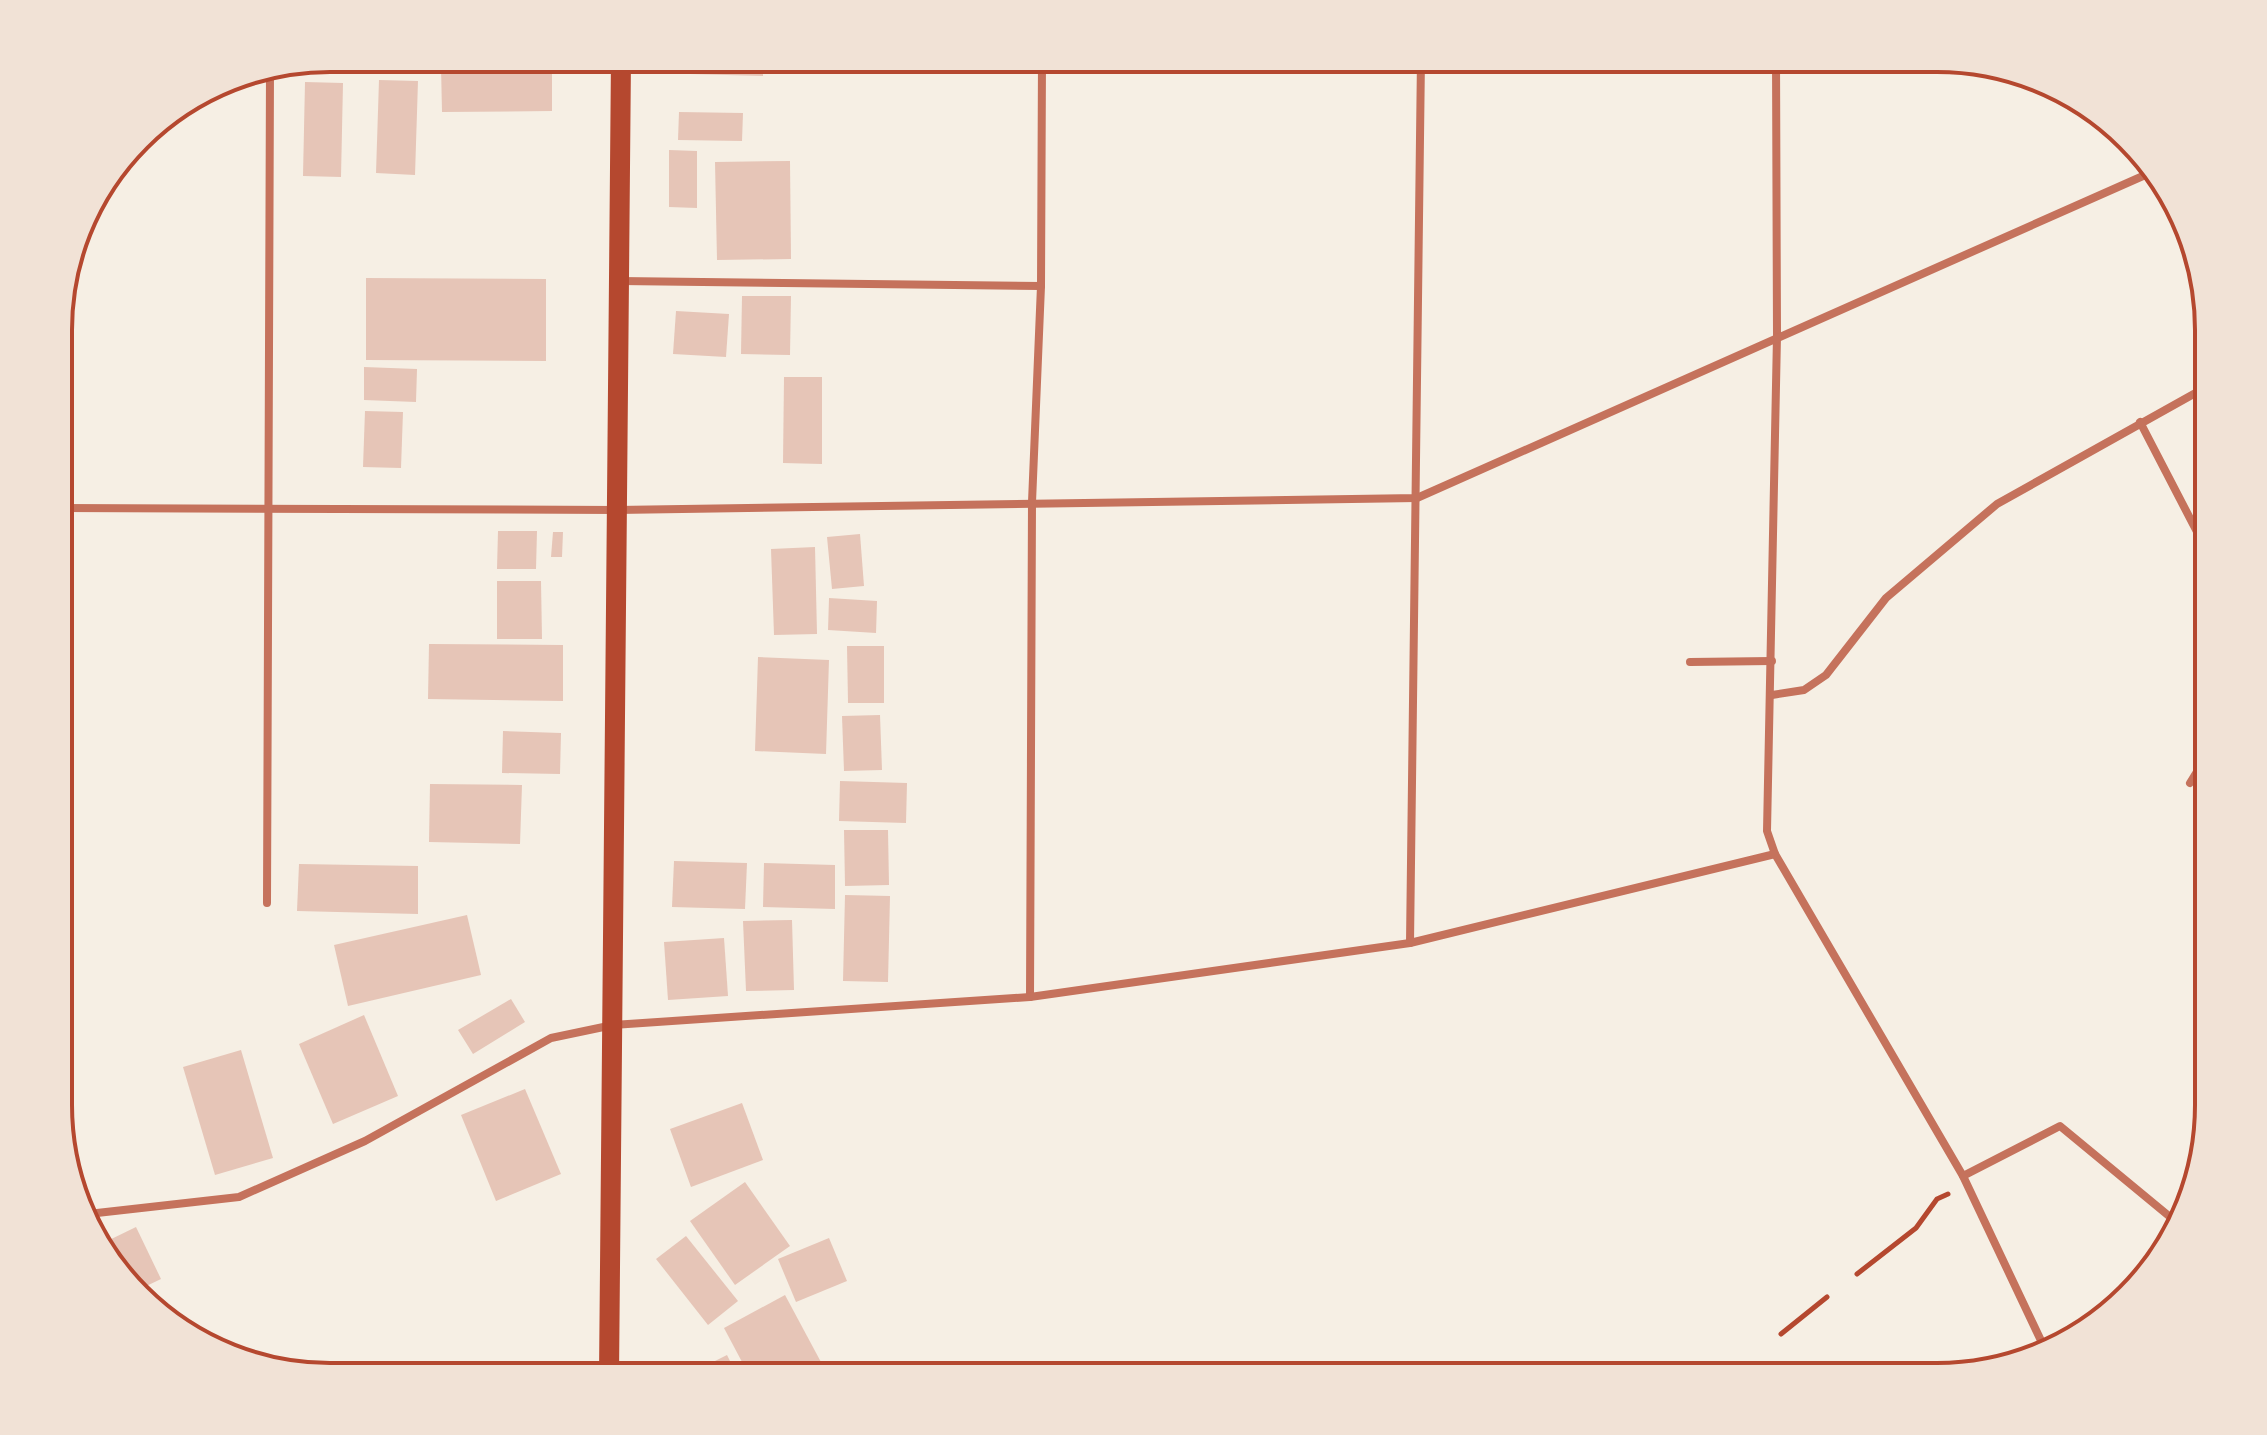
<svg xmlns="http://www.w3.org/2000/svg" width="2267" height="1435" font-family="Commissioner,sans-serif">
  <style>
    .building { fill: #e6c5b7 }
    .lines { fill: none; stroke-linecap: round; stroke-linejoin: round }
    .path { stroke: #b5482f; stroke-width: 5 }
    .minor { stroke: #c5725c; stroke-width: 8 }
    .primary { stroke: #b5482f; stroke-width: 20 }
    .rim { fill: none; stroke: #b5482f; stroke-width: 4 }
  </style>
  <rect width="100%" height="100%" fill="#f6efe4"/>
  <g class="building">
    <path d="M691 58H763V76L690 74Z"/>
    <path d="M552 65V111L442 112 441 66Z"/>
    <path d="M379 80 418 81 415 175 376 173Z"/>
    <path d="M305 82 343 83 341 177 303 176Z"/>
    <path d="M679 112 743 113 742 141 678 140Z"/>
    <path d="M669 150 697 151V208L669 207Z"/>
    <path d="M790 161 791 259 717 260 715 162Z"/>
    <path d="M366 278 546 279V361L366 360Z"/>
    <path d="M742 296H791L790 355 741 354Z"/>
    <path d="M676 311 729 314 726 357 673 354Z"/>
    <path d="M364 367 417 369 416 402 364 400Z"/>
    <path d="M784 377H822V464L783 463Z"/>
    <path d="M365 411 403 412 401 468 363 467Z"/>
    <path d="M498 531H537L536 569H497Z"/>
    <path d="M553 532H563L562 557H551Z"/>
    <path d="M860 534 864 586 832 589 827 537Z"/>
    <path d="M815 547 817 634 774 635 771 549Z"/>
    <path d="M497 581H541L542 639H497Z"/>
    <path d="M829 598 877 601 876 633 828 630Z"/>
    <path d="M429 644 563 645V701L428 699Z"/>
    <path d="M847 646H884V703H848Z"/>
    <path d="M758 657 829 660 826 754 755 751Z"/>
    <path d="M880 715 882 770 844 771 842 716Z"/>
    <path d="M503 731 561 733 560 774 502 773Z"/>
    <path d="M840 781 907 783 906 823 839 821Z"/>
    <path d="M430 784 522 785 520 844 429 842Z"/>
    <path d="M844 830H888L889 885 845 886Z"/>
    <path d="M674 861 747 863 745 909 672 907Z"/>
    <path d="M764 863 835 865V909L763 907Z"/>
    <path d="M299 864 418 866V914L297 911Z"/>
    <path d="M845 895 890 896 888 982 843 981Z"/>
    <path d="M467 915 481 975 348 1006 334 945Z"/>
    <path d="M792 920 794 990 746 991 743 921Z"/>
    <path d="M724 938 728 996 668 1000 664 942Z"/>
    <path d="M511 999 525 1022 473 1054 458 1030Z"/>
    <path d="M364 1015 398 1096 333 1124 299 1044Z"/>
    <path d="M241 1050 273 1158 215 1175 183 1067Z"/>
    <path d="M525 1089 561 1174 496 1201 461 1115Z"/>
    <path d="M742 1103 763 1160 691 1187 670 1129Z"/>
    <path d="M745 1182 790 1246 735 1285 690 1221Z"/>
    <path d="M136 1227 161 1279 138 1290 104 1256 99 1245Z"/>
    <path d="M686 1236 738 1301 708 1325 656 1259Z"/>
    <path d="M829 1238 847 1281 796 1302 778 1259Z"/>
    <path d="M785 1295 829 1377H750L724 1328Z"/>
    <path d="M727 1355 738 1377H683Z"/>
  </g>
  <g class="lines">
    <g class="path">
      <path d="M1857 1274 1916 1228 1937 1199 1948 1194"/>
      <path d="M1781 1334 1827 1297"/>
    </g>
    <g class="minor">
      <path d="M1776 58 1777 336 1767 831 1775 854 1963 1176 2045 1349"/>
      <path d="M620 281 1041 286"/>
      <path d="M2140 422 2208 553"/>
      <path d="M60 508 617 510 1417 498 2152 172"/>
      <path d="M1690 662 1772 661"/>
      <path d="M1772 695 1804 690 1826 675 1886 598 1997 504 2208 386"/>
      <path d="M2190 783 2208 754"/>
      <path d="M267 903 270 70"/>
      <path d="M1410 943 1421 58"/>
      <path d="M1030 997 1032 502 1041 286 1042 58"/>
      <path d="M1963 1176 2060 1126 2175 1221"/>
      <path d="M88 1214 239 1197 365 1141 551 1038 613 1025 1030 997 1410 943 1775 854"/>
    </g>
    <path class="primary" d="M609 1377 621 58"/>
  </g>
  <path d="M0 0H2267V1435H0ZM330 72H1937A258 258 0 0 1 2195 330V1105A258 258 0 0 1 1937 1363H330A258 258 0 0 1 72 1105V330A258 258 0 0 1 330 72Z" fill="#f1e2d6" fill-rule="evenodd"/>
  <path class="rim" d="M330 72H1937A258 258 0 0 1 2195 330V1105A258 258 0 0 1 1937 1363H330A258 258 0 0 1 72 1105V330A258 258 0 0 1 330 72Z"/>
</svg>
